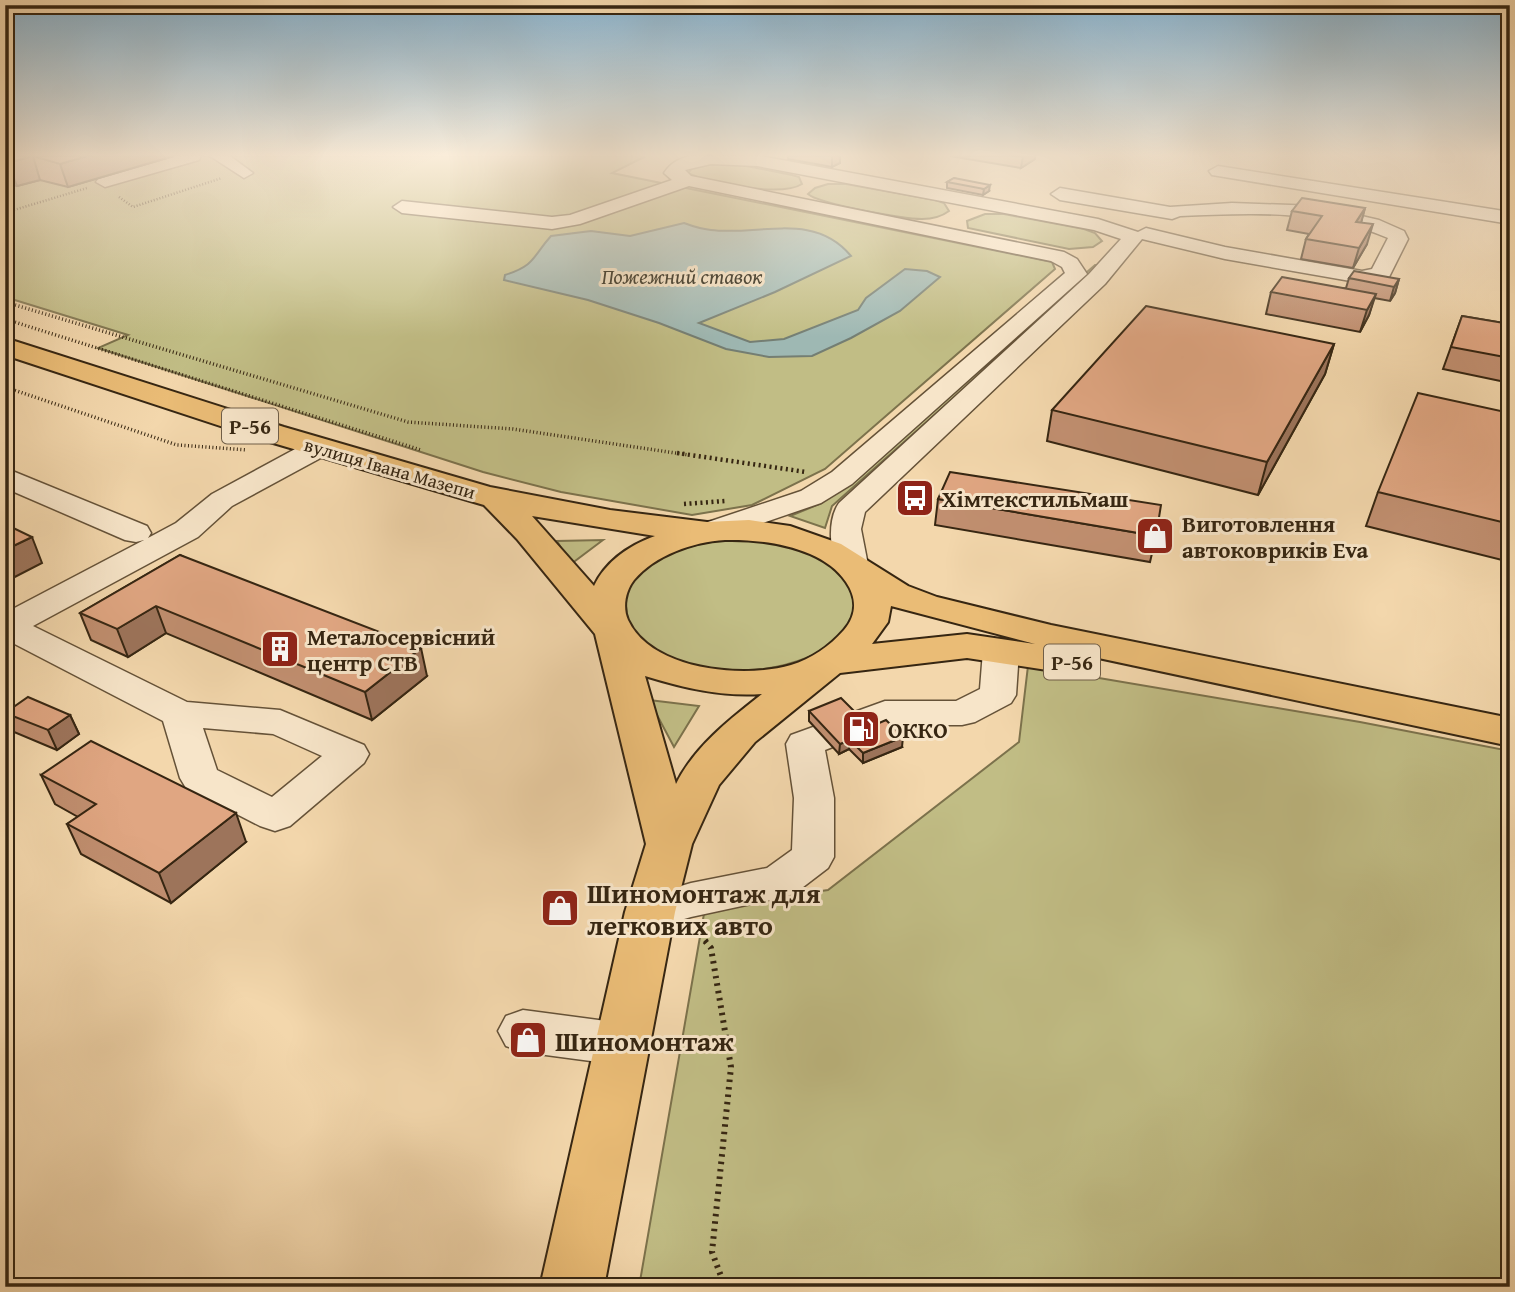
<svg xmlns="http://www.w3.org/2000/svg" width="1515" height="1292" font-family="'Gentium Book Plus',serif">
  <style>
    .green { fill: #c1bd85; stroke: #7c724c; stroke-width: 2 }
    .water { fill: #9eb8b3; stroke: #747e73; stroke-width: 2 }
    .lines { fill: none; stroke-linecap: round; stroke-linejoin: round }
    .minor-casing { stroke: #655238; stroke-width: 3 }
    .major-casing { stroke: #362612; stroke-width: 4 }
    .path-far4 { stroke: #362612; stroke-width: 2.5; stroke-dasharray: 1 2; stroke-linecap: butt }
    .path-far3 { stroke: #362612; stroke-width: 3.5; stroke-dasharray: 1 2.5; stroke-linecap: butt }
    .path-far2 { stroke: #362612; stroke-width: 4.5; stroke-dasharray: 2 3.5; stroke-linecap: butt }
    .path-far1 { stroke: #362612; stroke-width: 5; stroke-dasharray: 2 4.5; stroke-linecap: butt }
    .path { stroke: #362612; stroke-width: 6; stroke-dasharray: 2.5 5; stroke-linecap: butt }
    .minor { fill: #f7e5c9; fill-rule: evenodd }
    .major { fill: #eabc76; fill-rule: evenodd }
    .wall { fill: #c18f70; stroke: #362612; stroke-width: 2 }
    .shaded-wall { fill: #9d745b; stroke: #362612; stroke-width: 2 }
    .building { fill: #e0a682; stroke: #362612; stroke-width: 2 }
    .labels { text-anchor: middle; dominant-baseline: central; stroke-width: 6; stroke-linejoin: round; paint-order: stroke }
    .far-street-label { font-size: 19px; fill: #362612; stroke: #f7e5c9 }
    .far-water-label { font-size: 21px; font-style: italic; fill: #504a3a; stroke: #f7e5c9 }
    .shield { fill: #f7e5c9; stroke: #705f49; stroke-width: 2 }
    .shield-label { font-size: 21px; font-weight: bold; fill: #362612 }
    .poi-label { font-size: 23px; font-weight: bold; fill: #362612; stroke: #f7e5c9; text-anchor: start }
    .near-poi-label { font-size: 28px; font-weight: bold; fill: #362612; stroke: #f7e5c9; text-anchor: start }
  </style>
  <rect width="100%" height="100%" fill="#f3d7ac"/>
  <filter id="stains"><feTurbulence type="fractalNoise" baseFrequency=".00286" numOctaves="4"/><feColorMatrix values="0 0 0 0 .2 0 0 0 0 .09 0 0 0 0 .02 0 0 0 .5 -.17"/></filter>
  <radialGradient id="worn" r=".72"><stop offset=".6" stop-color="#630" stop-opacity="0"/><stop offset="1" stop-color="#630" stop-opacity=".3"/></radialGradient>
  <g class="green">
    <path d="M65 156H640L644 157 612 173 1052 262 1055 269 825 469 752 505 692 515 561 492 483 472 98 348 128 335 5 297V173Z"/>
    <path d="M727 162 792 175 799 177 802 184C782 197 709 184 688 173L695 165Z"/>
    <path d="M828 184H846L935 200 944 203 949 211C941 217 932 219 922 219 904 219 819 204 808 194L815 188Z"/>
    <path d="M985 214H1004L1084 229 1095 233 1102 241 1093 247 1069 249 968 228 967 221Z"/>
    <path d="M1095 265 1101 266 1100 268 832 506 825 528 790 516 822 503Z"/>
    <path d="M728 539C761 539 796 541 825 559 875 589 857 639 809 657 759 677 686 679 642 641 631 631 626 618 626 604 623 558 694 544 728 539Z"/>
    <path d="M603 540 571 564 557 541Z"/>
    <path d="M1028 666 1360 722 1510 751V1287H639L705 908 828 890 1019 742Z"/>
    <path d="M649 700 699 706 674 747Z"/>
  </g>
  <path class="water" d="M684 223C692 226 702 229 711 230 759 236 814 211 851 256L775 292 699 323 750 342 784 339 858 310 866 298 905 269 927 271 940 277 900 311 851 338 812 356 769 357 726 349 659 323 588 300 504 280 505 275C536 265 532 257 551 236L591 231 630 236Z"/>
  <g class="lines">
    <defs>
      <g id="minor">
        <path d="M173 156H201L199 160 105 187 96 182 99 178Z"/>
        <path d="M210 156H230L253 173 244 178Z"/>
        <path d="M690 156H760L1098 219 1138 232 1146 228 1225 247 1362 271 1372 269 1388 238C1322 209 1250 213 1180 216L1172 219 1060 200 1051 194 1060 188 1170 207 1232 203 1318 206 1379 220 1404 231 1408 239 1388 279 1362 283 1225 259 1142 239 1105 284 865 512 861 529 868 565 863 572 852 575 841 572C829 554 827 520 839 503L1089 274 1121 239 1094 230 757 166 711 164 685 170 691 176 1064 252 1077 259 1087 274 852 484 821 503 713 540 702 538 698 531 702 524 801 491 832 472 1065 273 1062 267 1051 261 689 186 580 224 552 229 402 213 393 207 402 201 552 217 570 215 672 180 664 173C671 163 678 159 690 156Z"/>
        <path d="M1218 166 1510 212V224L1212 175 1209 171Z"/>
        <path d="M318 440 328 442 332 448 328 454 232 506 198 537 33 626 187 702 280 710 364 745 369 754 364 763 290 826 275 831 260 826 186 788 180 778 163 721 5 639V613L144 540 136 542 125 540 5 488V468L147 526 151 533 148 538 176 523 212 494 308 442ZM203 728 273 734 322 756 272 797 217 770Z"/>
        <path d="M1001 640 1013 643 1019 651 1016 695 1011 703 975 722 962 725H889L825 750 834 798V857L828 868 794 894 779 898 691 917 650 929 634 924 628 912 634 900 691 883 767 868 792 850 794 798 786 744 791 735 885 701H956L980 689 983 651 989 643Z"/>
        <path d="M523 1010 621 1023 639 1029 646 1044 639 1059 621 1065 523 1052 506 1046 498 1031 506 1016Z"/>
      </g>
      <path id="major" d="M5 338 284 427 490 487 610 510 707 522 749 520 790 526 841 544 908 586 937 597 1051 625 1510 718V746L1061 650 1066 658 1061 666 1047 670 967 658 840 673 755 742 719 785 692 844 675 912 604 1287H540L625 912 646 844 595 634 517 539 484 505 263 440 5 355ZM532 516 655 536C630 545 606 561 594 586ZM725 540C763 539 823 547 846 582 857 598 857 615 844 630 830 646 811 659 791 665 743 679 651 670 628 620 622 607 626 590 634 580 655 555 693 542 725 540ZM891 606 1035 644 967 634 872 644 888 622ZM645 676C684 688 722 697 762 694 730 719 694 747 676 784Z"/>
    </defs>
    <use href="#minor" class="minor-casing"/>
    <use href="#major" class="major-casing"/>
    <g class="path-far4">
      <path d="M119 197 133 207 222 178"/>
      <path d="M14 210 87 188"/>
    </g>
    <g class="path-far3">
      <path d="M5 302 408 422 513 429 689 455"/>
      <path d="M5 319 421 450"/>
      <path d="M5 387 177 445 247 450"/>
    </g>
    <g class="path-far2">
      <path d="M677 453 806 472"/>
      <path d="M684 504 725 501"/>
    </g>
    <path class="path-far1" d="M697 930 707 942"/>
    <path class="path" d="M705 941 711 948 731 1067 712 1252 725 1287"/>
    <use href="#minor" class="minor"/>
    <use href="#major" class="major"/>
  </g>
  <g class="wall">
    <path d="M5 156H174L68 187 40 180 17 186 5 183Z"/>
    <path d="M788 156H840V163L832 167 788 159Z"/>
    <path d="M950 156H1035V159L1021 168Z"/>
    <path d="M954 178 989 191 983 195 947 188V182Z"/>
    <path d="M1365 208 1361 222 1367 244 1353 268 1301 259 1306 239 1309 234 1287 230 1292 211Z"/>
    <path d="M1349 278 1399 279 1395 293 1390 301 1374 298 1369 315 1360 332 1266 314 1271 292 1346 288Z"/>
    <path d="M1462 316 1510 324V383L1443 369Z"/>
    <path d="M1334 344 1325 374 1258 495 1047 441 1052 410Z"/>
    <path d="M1510 413V562L1366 526 1378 492Z"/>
    <path d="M938 499 1156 536 1150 562 935 525Z"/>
    <path d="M180 555 427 676 372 720 166 633 128 657 91 640 80 613Z"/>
    <path d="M809 711 870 727 902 747 863 763 849 749 839 754 809 721Z"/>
    <path d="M5 712 70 715 79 734 57 750 14 732Z"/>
    <path d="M41 775 246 842 171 903 81 854 67 824 78 817 55 804Z"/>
  </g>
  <g class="shaded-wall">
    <path d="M33 156 40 180 17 186 8 163Z"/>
    <path d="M87 156H174L68 187 60 164Z"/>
    <path d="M832 156H840V163L832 167Z"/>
    <path d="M1023 156H1035V159L1021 168Z"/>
    <path d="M990 185 989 191 983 195 984 189Z"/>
    <path d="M1365 208 1360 227 1356 222Z"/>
    <path d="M1373 224 1367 244 1353 268 1359 248Z"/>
    <path d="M1399 279 1395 293 1390 301 1394 287Z"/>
    <path d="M1376 294 1369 315 1360 332 1367 310Z"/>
    <path d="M1334 344 1325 374 1258 495 1267 462Z"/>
    <path d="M32 537 42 563 5 582V550Z"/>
    <path d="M156 606 166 633 128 657 117 629Z"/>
    <path d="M421 648 427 676 372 720 365 692Z"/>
    <path d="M70 715 79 734 57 750 48 730Z"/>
    <path d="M903 737 902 747 863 763V753Z"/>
    <path d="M850 740 849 749 839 754 840 744Z"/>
    <path d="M236 813 246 842 171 903 159 873Z"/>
  </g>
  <g class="building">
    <path d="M5 156H32L8 163 5 162Z"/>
    <path d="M33 156H87L60 164Z"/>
    <path d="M954 178 990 185 984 189 947 182Z"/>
    <path d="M1302 198 1365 208 1356 222 1373 224 1359 248 1306 239 1322 216 1292 211Z"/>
    <path d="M1354 271 1399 279 1394 287 1349 278Z"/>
    <path d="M1282 277 1376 294 1367 310 1271 292Z"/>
    <path d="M1146 306 1334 344 1267 462 1052 410Z"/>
    <path d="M1462 316 1510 324V358L1451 347Z"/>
    <path d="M1418 393 1510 413V524L1378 492Z"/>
    <path d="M950 472 1161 505 1156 536 938 499Z"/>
    <path d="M5 524 32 537 5 550Z"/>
    <path d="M180 555 421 648 365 692 156 606 117 629 80 613Z"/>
    <path d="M28 697 70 715 48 730 5 713Z"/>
    <path d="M841 698 870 727 886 720 903 737 863 753 850 740 840 744 809 711Z"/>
    <path d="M91 741 236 813 159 873 67 824 96 804 41 775Z"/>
  </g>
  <linearGradient id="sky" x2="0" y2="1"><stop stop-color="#8ab6d3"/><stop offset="0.46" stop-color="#faedda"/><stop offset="1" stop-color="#faedda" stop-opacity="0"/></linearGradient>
  <rect width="1515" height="337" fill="url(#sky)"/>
  <defs>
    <symbol id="bus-square" viewBox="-11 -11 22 22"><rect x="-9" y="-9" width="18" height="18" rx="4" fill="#8f2418" stroke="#f7e5c9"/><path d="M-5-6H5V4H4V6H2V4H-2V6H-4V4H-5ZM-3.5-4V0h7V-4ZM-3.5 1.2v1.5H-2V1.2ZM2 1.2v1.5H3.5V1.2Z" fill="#fff"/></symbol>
    <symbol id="shop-square" viewBox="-11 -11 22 22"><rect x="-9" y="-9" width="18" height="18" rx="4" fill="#8f2418" stroke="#f7e5c9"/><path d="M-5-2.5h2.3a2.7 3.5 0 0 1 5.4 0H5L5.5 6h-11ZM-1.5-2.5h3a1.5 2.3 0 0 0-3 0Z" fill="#fff"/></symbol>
    <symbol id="building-square" viewBox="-11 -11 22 22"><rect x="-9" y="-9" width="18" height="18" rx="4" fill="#8f2418" stroke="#f7e5c9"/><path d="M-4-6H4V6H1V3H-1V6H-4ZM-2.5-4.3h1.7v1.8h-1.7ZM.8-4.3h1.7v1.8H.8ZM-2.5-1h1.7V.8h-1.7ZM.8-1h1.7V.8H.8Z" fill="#fff"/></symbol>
    <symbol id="fuel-square" viewBox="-11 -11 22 22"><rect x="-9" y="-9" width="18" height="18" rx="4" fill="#8f2418" stroke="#f7e5c9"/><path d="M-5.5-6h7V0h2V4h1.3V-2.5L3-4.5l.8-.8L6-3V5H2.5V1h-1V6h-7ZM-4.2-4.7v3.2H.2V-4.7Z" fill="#fff"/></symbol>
  </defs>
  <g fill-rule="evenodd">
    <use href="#bus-square" x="893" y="476" width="44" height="44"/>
    <use href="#shop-square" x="1133" y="514" width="44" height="44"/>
    <use href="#building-square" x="258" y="627" width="44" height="44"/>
    <use href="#fuel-square" x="839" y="707" width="44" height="44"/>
    <use href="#shop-square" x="538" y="886" width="44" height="44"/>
    <use href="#shop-square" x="506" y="1018" width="44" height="44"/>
  </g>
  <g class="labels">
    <g class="far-street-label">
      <text transform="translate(390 468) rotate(16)">вулиця Івана Мазепи</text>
    </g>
    <g class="far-water-label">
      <text x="682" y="276">Пожежний ставок</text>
    </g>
    <g class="shield">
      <rect x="222" y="408.5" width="56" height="35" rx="5"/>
      <rect x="1044" y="644.5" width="56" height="35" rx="5"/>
    </g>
    <g class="shield-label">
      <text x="250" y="426">Р-56</text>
      <text x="1072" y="662">Р-56</text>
    </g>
    <g class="poi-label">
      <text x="942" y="498">Хімтекстильмаш</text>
      <text x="1182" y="523">Виготовлення<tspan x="1182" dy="26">автоковриків Eva</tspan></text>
      <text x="307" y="636">Металосервісний<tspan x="307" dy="26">центр СТВ</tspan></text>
      <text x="888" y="729">ОККО</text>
    </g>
    <g class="near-poi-label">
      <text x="587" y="892">Шиномонтаж для<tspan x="587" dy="32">легкових авто</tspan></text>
      <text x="555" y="1040">Шиномонтаж</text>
    </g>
  </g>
  <rect width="1515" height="1292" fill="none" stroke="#f3d7ac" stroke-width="28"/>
  <rect x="7" y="7" width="1501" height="1278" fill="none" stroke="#362612" stroke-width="3.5"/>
  <rect x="14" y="14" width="1487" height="1264" fill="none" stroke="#362612" stroke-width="2"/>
  <rect width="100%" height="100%" filter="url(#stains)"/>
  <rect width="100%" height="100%" fill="url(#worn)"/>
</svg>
